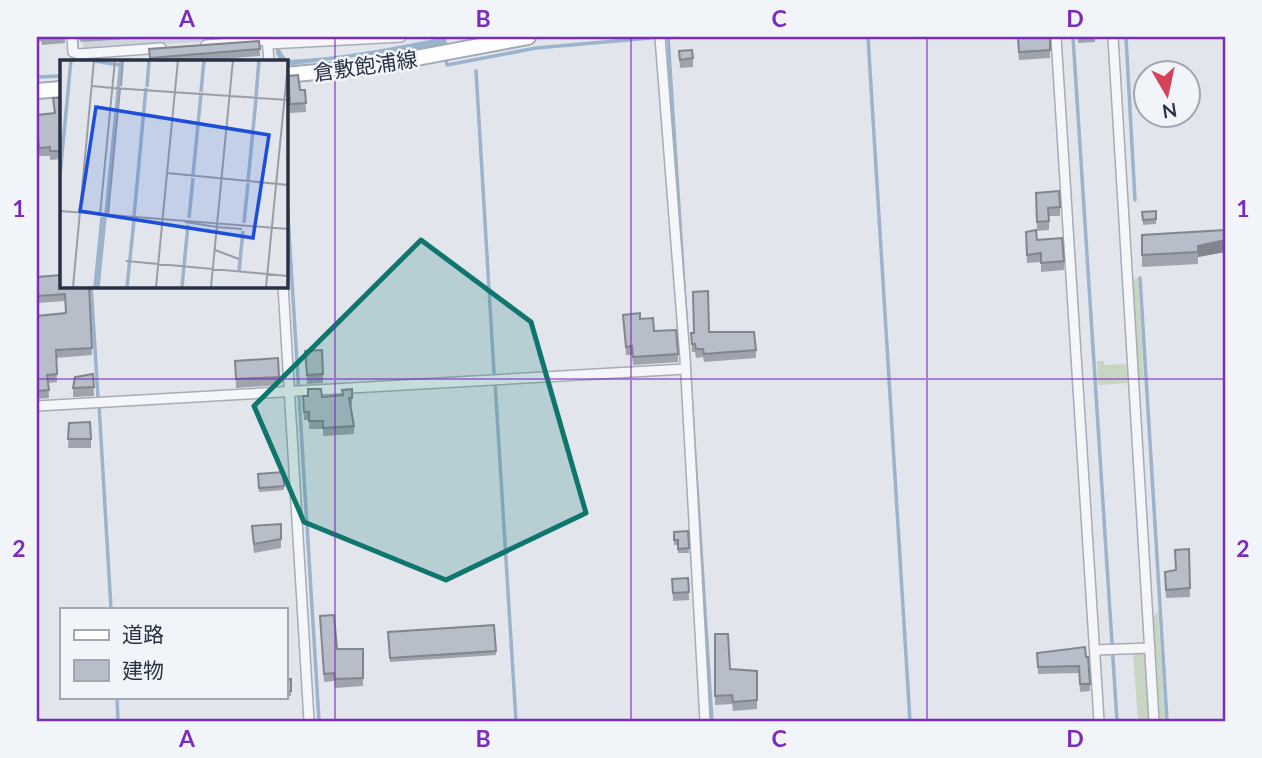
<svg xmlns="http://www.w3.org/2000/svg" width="1262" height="758" font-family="Lato,'Noto Sans JP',sans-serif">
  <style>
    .built { fill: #cfd4dd }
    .green { fill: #c7d5c2 }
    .water { fill: #9bb3cc }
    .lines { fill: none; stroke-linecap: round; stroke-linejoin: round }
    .stream { stroke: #9bb3cc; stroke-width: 3.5 }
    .minor-casing { stroke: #a7acb6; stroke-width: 12 }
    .primary-casing { stroke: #a0a9b7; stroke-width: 18 }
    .minor { stroke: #f5f6f9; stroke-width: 9 }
    .primary { stroke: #fff; stroke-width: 14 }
    .wall { fill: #9ea3ad }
    .shaded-wall { fill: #81858d }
    .building { fill: #b8bec9; stroke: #81858d; stroke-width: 2 }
    .marked { fill: #0f766e; fill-opacity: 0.2; stroke: #0f766e; stroke-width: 5; stroke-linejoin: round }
    .grid { fill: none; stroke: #7b2cbf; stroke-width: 2; stroke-opacity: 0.55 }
    .labels { text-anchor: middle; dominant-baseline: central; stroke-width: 5; stroke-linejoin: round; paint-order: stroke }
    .street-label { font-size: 21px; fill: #293244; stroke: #f1f4f8 }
    .inset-river { fill: none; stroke: #9bb3cc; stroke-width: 3.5 }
    .inset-road { fill: none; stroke: #989da8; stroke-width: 2 }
    .view { fill: #1d4ed8; fill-opacity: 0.15; stroke: #1d4ed8; stroke-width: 3.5 }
    .inset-edge { fill: none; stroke: #293244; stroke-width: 3.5 }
    .neatline { fill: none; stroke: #7b2cbf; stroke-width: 2.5 }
    .grid-label { font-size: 23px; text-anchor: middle; font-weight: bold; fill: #7b2cbf }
  </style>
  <rect width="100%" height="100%" fill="#e2e5eb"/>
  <path class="built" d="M83 37H241V39L83 50Z"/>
  <g class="green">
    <path d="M1138 278 1144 380H1139L1133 280Z"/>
    <path d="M1097 361H1104V365L1126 364 1128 383 1098 385Z"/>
    <path d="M1158 611 1165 721H1160L1153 617Z"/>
    <path d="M1133 652 1145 654 1149 721H1138Z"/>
  </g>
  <path class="water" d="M445 37 448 45 285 66V61H279L276 50H280L287 60C341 58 393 47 445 37Z"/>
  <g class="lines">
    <g class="stream">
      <path d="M77 37V49"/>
      <path d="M277 37 278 54"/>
      <path d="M668 37 712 721"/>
      <path d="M868 37 910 721"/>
      <path d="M1073 37 1117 721"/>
      <path d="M1126 37 1135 200"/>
      <path d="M666 38 679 37"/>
      <path d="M446 60 447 65 536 48 650 38"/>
      <path d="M476 71 494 373"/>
      <path d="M37 77 61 76"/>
      <path d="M285 167 319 721"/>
      <path d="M1140 278 1167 721"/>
      <path d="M91 285 98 397"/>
      <path d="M495 382 516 721"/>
      <path d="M99 405 111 609"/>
      <path d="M117 697 118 721"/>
    </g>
    <defs>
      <g id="minor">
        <path d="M72 37 73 52 79 54 161 48"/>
        <path d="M660 37 685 358 705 721"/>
        <path d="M1056 37 1099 721"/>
        <path d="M1113 37 1154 721"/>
        <path d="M267 38 269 61"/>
        <path d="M268 44 401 37"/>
        <path d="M206 45 268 40"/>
        <path d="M283 285 309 721"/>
        <path d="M37 406 685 369"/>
        <path d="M1095 650 1150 648"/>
      </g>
      <g id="primary">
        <path d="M285 75 368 67 528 37"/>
        <path d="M37 91 61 89"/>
      </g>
    </defs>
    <use href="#minor" class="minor-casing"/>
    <use href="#primary" class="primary-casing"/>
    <use href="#minor" class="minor"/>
    <use href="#primary" class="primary"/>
  </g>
  <g class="wall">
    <path d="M37 37H65V43L42 45 41 41H37Z"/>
    <path d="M78 37H128V39L81 42Z"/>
    <path d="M1017 37H1050V58L1019 60Z"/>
    <path d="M1078 37H1095V42L1078 43Z"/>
    <path d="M259 41 260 56 197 61H150L149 49Z"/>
    <path d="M679 51 693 58V67L680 68Z"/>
    <path d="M288 76 300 90H305L306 112 290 113Z"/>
    <path d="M53 98H61V159L50 160V156H39L38 148H37V115L54 113Z"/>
    <path d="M1036 193 1060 207V216H1049V230L1037 231Z"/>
    <path d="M1156 211V224L1143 225 1142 212Z"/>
    <path d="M1224 223H1225V252L1198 257V264L1142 267V235L1224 230Z"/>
    <path d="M1026 232 1064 261V270L1041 272V262L1027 263Z"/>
    <path d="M37 277 89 285 92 355 56 358 57 382 48 383 49 398 37 399V316L66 313 65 301 37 303Z"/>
    <path d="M623 315 640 319 654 331 678 354V362L633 365 632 355H626Z"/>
    <path d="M709 332 756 350V358L704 362 703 357 696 358 695 352H692L691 333Z"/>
    <path d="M305 351 323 374V383L307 384Z"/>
    <path d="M278 358 279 385 236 388 235 361Z"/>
    <path d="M93 374 94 396 73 397V388Z"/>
    <path d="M342 390 352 398V406H351L354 426V434L323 436V429H309V420H304L303 396 322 397 342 395Z"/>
    <path d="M69 423 91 439V448H68Z"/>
    <path d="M283 472 284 490 259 492 258 474Z"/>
    <path d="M281 524V548L254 553 252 534Z"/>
    <path d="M688 531 689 553H678V545H674V532Z"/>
    <path d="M1189 549 1190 597 1166 598 1165 572 1176 570 1175 550Z"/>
    <path d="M688 578 689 600 673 601 672 579Z"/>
    <path d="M320 616 337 649H363V686L335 688 334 681 324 682Z"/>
    <path d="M494 625 496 655 390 662 388 632Z"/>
    <path d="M715 634 730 669 757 671V709L733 711 732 704 715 705Z"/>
    <path d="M1037 653 1086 657 1090 684V691L1080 692 1079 673 1038 674Z"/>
    <path d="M291 679V696H285V680Z"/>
    <path d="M246 697H276L246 699Z"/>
  </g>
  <path class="shaded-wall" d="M1225 240V252L1198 257V246Z"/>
  <g class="building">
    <path d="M1018 37H1050V50L1019 52Z"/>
    <path d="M259 41 260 49 150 58 149 49Z"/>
    <path d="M692 50 693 58 680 60 679 51Z"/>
    <path d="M298 75 300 90H305L306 103 290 104 288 76Z"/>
    <path d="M53 98H61V151H50V147L39 148 38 139H37V115L55 113Z"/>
    <path d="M1059 191 1060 207 1048 208 1049 221 1037 222 1036 193Z"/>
    <path d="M1156 211V219L1143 220 1142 212Z"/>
    <path d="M1224 223H1225V240L1198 246V252L1142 255V235L1225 230Z"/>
    <path d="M1036 230 1037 240 1062 238 1064 261 1041 263V253L1027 255 1026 232Z"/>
    <path d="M61 275V285H89L92 348 56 350 57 374 47 375 49 390 37 391V316L66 313 65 294 37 296V277Z"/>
    <path d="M708 291 709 332H754L756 350 704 354 703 349H696L695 344H692L691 333H694L693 292Z"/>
    <path d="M640 313V319L653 318 654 331 676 330 678 354 633 357 632 346 626 347 623 315Z"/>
    <path d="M322 350 323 374 307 375 305 351Z"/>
    <path d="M278 358 279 377 236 379 235 361Z"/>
    <path d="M93 374 94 387 73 388 75 377Z"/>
    <path d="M308 389H321L322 397 343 395 342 390 352 389V398H349L354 426 323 428V421H309V412H304L303 396H308Z"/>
    <path d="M90 422 91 439H68L69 423Z"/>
    <path d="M283 472 284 486 259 488 258 474Z"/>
    <path d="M281 524V539L254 544 252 526Z"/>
    <path d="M688 531 689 548 678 549V540H674V532Z"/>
    <path d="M1189 549 1190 588 1166 590 1165 572 1176 570 1175 550Z"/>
    <path d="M688 578 689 592 673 593 672 579Z"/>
    <path d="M334 615 337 649H363V678L335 679 334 673 324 674 320 616Z"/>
    <path d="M494 625 496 651 390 658 388 632Z"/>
    <path d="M715 634H728L730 669 757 671V700L733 702 732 695 715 696Z"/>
    <path d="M1085 647 1086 657H1088L1090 684H1080L1079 666 1038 667 1037 653Z"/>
    <path d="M291 679V691L285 692V680Z"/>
  </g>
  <path class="marked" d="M421 240 531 322 586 513 446 580 304 522 254 406Z"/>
  <path class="grid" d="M335 37V721M631 37V721M927 37V721M37 379H1225"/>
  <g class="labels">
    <g class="street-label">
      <text transform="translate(365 65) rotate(-8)">倉敷飽浦線</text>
    </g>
  </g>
  <g transform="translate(60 60)">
    <rect width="228" height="228" fill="#e2e5eb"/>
    <path class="inset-river" d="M34 1 60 5M87 27 89 0M141 32 144 0M196 37 199 0M0 115 11 0M133 115 141 34M188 121 196 39M46 154 61 0M74 156 86 28M129 158 133 118M184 163 188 123M179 211 183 171M35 227 42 157M38 227 45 157M67 227 74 160M122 227 128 165"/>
    <path class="inset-road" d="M32 26 53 28M61 26 63 0M53 28 228 40M107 113 228 125M0 151 228 169M40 155 55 0M48 155 60 29M125 162 157 167M157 167 182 169M155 190 179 199M66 201 228 216M13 227 34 0M96 227 118 0M151 227 173 0M206 227 228 3"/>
    <path class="view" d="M36 47 209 75 193 178 20 151Z"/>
    <rect width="228" height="228" class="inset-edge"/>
  </g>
  <rect width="1262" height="758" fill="none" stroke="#f1f4f8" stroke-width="77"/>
  <rect x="60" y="608" width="228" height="91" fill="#f1f4f8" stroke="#a1a6b0" stroke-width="2"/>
  <rect x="74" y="630" width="35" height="10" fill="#ffffff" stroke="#a1a6b0" stroke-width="2"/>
  <text x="122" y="642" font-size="21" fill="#293244">道路</text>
  <rect x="74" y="660" width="35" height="21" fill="#b8bec9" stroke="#a1a6b0" stroke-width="2"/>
  <text x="122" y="678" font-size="21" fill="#293244">建物</text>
  <g transform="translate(1167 94) rotate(171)"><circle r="33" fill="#f1f4f8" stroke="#a1a6b0" stroke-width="2"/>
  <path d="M0-5L12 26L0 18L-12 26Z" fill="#d54157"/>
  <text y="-10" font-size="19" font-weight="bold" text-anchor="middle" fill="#293244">N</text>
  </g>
  <rect x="38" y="38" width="1186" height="682" class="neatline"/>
  <g class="grid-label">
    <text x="187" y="27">A</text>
    <text x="483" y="27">B</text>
    <text x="779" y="27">C</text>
    <text x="1075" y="27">D</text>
    <text x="19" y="217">1</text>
    <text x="1243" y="217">1</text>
    <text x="19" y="557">2</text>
    <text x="1243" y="557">2</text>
    <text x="187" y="747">A</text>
    <text x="483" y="747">B</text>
    <text x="779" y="747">C</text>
    <text x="1075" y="747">D</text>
  </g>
</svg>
